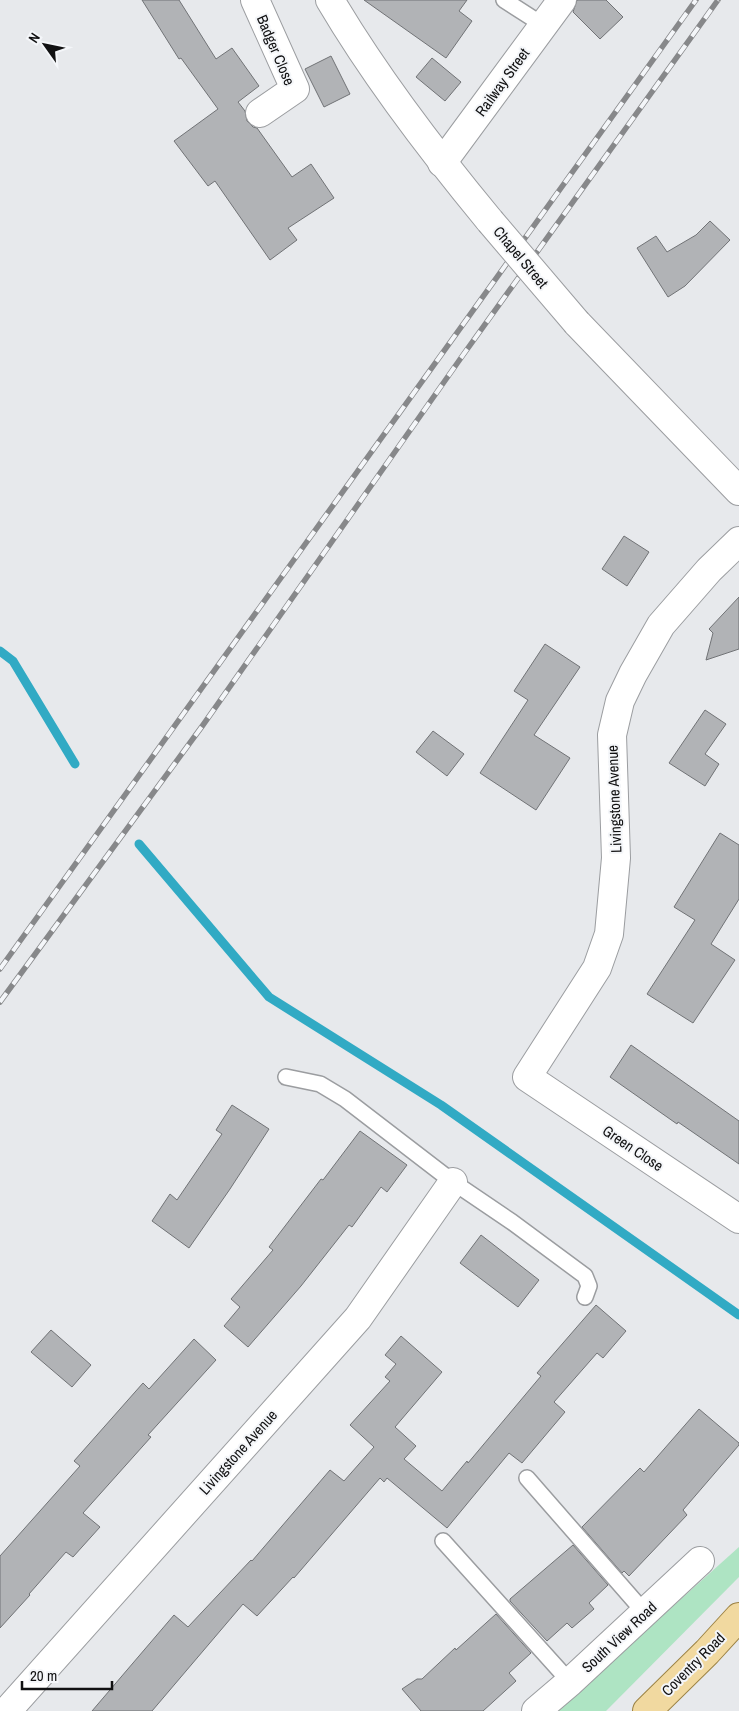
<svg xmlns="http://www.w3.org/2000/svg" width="739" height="1711" font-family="'Archivo Narrow',sans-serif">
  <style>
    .green { fill: #aee4c3 }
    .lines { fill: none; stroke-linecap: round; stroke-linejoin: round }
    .stream { stroke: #31aac4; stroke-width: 9 }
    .building { fill: #b1b3b6; stroke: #717376 }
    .service-casing { stroke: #9b9da0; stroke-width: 18 }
    .minor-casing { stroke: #9b9da0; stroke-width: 30 }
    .primary-casing { stroke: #9c8345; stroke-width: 30 }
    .service { stroke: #fff; stroke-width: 15 }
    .minor { stroke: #fff; stroke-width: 28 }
    .primary { stroke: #f1d9a0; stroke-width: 28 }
    .rail-casing { stroke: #87888a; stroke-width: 5.5 }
    .rail { stroke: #f4f6f9; stroke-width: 4; stroke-dasharray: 11; stroke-linecap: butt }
    .minor-bridge-casing { stroke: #9b9da0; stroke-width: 30; stroke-linecap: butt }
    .minor-bridge { stroke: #fff; stroke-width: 28 }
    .labels { text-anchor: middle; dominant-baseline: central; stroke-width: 4; stroke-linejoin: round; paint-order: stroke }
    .street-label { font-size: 15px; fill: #111112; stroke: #f4f6f9 }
  </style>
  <rect width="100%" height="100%" fill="#e7e9ec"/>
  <path class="green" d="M739 1547V1577L606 1711H556Z"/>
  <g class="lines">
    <g class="stream">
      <path d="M0 651 13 661 75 764"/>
      <path d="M139 844 269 997 441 1105 739 1315"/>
    </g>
  </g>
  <g class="building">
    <path d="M142 0H179L216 59 232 48 259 86 238 102 245 111 247 121 253 127 257 128 292 177 311 164 334 198 288 228 297 240 270 260 215 181 208 186 174 141 218 109 181 58 179 59Z"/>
    <path d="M364 0H467L459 11 472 21 446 58Z"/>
    <path d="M577 0H606L623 17 600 39 573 12Z"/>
    <path d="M331 56 350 94 324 107 305 69Z"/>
    <path d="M432 58 461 82 445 101 416 77Z"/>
    <path d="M710 221 730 240 685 286 668 297 637 248 656 236 667 252 696 235Z"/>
    <path d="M624 536 649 552 627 586 602 569Z"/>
    <path d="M739 597V649L706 660 713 633 709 629Z"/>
    <path d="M545 644 580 667 534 735 570 758 536 810 480 773 528 700 514 691Z"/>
    <path d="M705 710 726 724 705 754 719 764 705 786 669 763Z"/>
    <path d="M433 731 464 754 447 776 416 752Z"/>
    <path d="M720 833 739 845V899L711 944 735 960 693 1023 647 994 695 920 674 907Z"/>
    <path d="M631 1045 739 1121V1164L678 1122 677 1124 610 1077Z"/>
    <path d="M232 1105 269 1129 230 1189 189 1248 152 1221 170 1194 177 1200 222 1134 216 1130Z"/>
    <path d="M360 1131 407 1165 387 1192 381 1187 352 1227 349 1225 301 1286 248 1347 224 1326 240 1307 231 1299 273 1250 269 1247 321 1179 323 1180Z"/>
    <path d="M481 1235 539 1280 518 1307 460 1263Z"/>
    <path d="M596 1305 626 1331 603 1358 597 1353 554 1402 565 1412 522 1463 509 1453 447 1528 387 1478 384 1482 380 1478 294 1578 293 1577 257 1616 243 1604 152 1711H92L174 1615 188 1627 251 1560 252 1561 330 1470 344 1481 374 1447 350 1425 390 1381 385 1377 396 1364 385 1355 401 1336 442 1372 395 1427 416 1446 404 1459 442 1491 467 1461 468 1463 541 1376 537 1373Z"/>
    <path d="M51 1330 91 1365 72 1387 31 1352Z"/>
    <path d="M194 1339 216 1360 148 1435 151 1437 83 1513 100 1527 73 1557 66 1552 29 1594 30 1595 0 1628V1556L80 1466 74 1461 143 1383 149 1389Z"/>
    <path d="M699 1409 739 1443V1445L683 1510 687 1515 629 1576 624 1571 622 1573 582 1527 640 1468 644 1472Z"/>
    <path d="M573 1545 608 1585 589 1603 594 1609 572 1628 567 1623 547 1641 510 1601V1599Z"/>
    <path d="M496 1614 531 1653 509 1673 516 1681 483 1711H421L402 1689 417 1679H422L455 1648 456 1650Z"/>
  </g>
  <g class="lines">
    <defs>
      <g id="service">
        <path d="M504 0 543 25"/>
        <path d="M286 1077 320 1084 345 1099 453 1182 512 1222 585 1276 589 1286 585 1297"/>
        <path d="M527 1478 645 1613"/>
        <path d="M443 1541 570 1682"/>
      </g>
      <g id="minor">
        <path d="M255 0 295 89 260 113"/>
        <path d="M330 0C376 78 432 151 490 221"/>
        <path d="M442 163 562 0"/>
        <path d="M577 323 739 491"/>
        <path d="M739 541 709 570 661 625 633 674 620 701 612 735 616 858 609 934 597 968 527 1077 739 1219"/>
        <path d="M7 1711 358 1318 453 1182"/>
        <path d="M536 1711 570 1682 700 1561"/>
      </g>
      <path id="primary" d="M647 1711 707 1652 739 1617"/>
    </defs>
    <use href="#service" class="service-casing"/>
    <use href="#minor" class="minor-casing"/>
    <use href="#primary" class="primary-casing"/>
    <use href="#service" class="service"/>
    <use href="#minor" class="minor"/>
    <use href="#primary" class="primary"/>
    <defs>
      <g id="rail">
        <path d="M0 969 696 0"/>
        <path d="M0 1002 203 725 463 355 718 0"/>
      </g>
    </defs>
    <use href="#rail" class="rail-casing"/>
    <use href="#rail" class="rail"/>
    <defs>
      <path id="minor-bridge" d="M490 221 577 323"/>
    </defs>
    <use href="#minor-bridge" class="minor-bridge-casing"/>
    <use href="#minor-bridge" class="minor-bridge"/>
  </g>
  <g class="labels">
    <g class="street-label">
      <text transform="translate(276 50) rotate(67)">Badger Close</text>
      <text transform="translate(502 82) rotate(-54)">Railway Street</text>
      <text transform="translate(521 257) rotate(50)">Chapel Street</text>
      <text transform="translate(614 799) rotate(-92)">Livingstone Avenue</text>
      <text transform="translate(633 1148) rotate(34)">Green Close</text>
      <text transform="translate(238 1452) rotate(-48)">Livingstone Avenue</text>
      <text transform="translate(619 1637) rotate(-43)">South View Road</text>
      <text transform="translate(693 1664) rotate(-45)">Coventry Road</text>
    </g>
  </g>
  <g transform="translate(45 45) rotate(303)" stroke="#f4f6f9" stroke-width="4" paint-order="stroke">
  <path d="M0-4L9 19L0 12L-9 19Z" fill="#111112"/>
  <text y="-8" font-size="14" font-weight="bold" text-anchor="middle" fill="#111112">N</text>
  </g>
  <path d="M22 1681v8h90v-8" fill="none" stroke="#111112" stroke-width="2.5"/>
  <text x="30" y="1681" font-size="15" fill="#111112" stroke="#f4f6f9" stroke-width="4" paint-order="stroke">20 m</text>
</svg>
